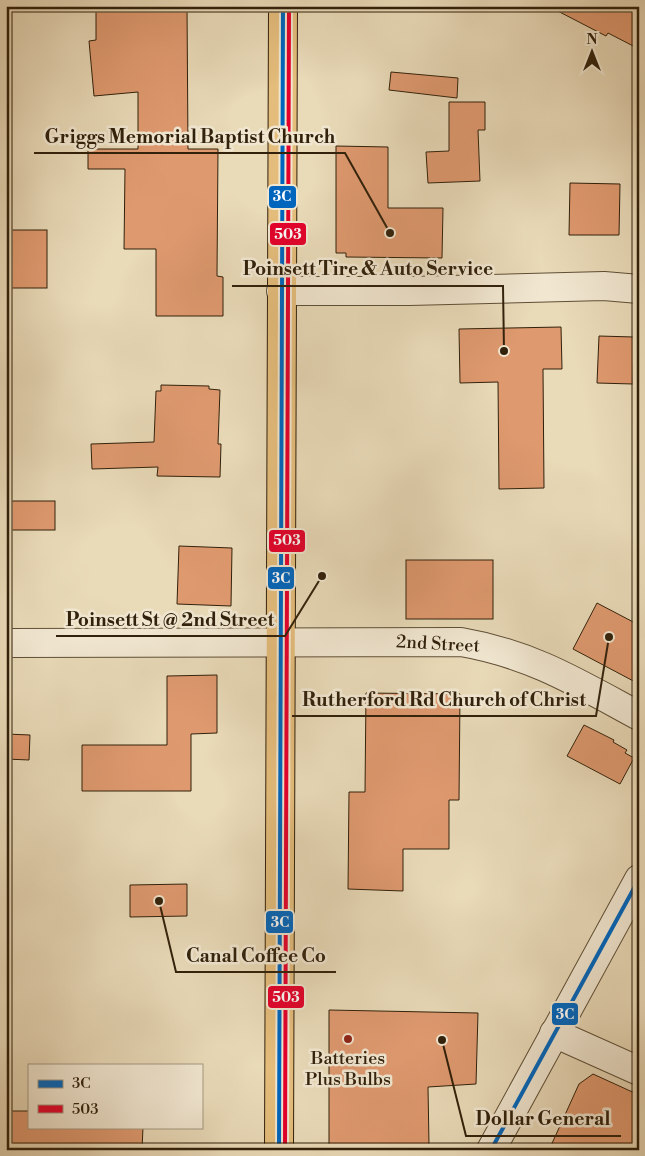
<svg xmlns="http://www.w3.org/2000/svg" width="645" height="1156" font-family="'Libre Bodoni',serif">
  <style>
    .building { fill: #df996f; stroke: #31210b }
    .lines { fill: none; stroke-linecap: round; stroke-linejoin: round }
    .minor-casing { stroke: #5f4f36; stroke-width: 30 }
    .highway-casing { stroke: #31210b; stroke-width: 30 }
    .minor { stroke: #f1e7d1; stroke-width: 28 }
    .highway { stroke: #e4bd7c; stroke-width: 28 }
    .bus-1-casing { stroke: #f1e7d1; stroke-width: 8 }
    .bus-2-casing { stroke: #f1e7d1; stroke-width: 8 }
    .bus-1 { stroke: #0065bd; stroke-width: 4 }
    .bus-2 { stroke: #e4002b; stroke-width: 4 }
    .poi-dot { fill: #8f2418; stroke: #f1e7d1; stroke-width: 2 }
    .labels { text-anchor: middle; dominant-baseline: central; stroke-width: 5; stroke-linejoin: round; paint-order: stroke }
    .street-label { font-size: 18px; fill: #31210b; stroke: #f1e7d1 }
    .poi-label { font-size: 18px; fill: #31210b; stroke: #f1e7d1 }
    .leader { fill: none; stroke: #31210b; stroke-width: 2 }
    .callout-dot { fill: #31210b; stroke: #f1e7d1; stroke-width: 2 }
    .callout-label { font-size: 19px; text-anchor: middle; font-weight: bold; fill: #31210b; stroke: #f1e7d1; stroke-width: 5; stroke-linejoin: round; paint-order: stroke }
    .line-badge { stroke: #f1e7d1; stroke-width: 2 }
    .badge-label { font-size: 14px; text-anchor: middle; font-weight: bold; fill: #fff }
  </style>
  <rect width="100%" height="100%" fill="#e9dab8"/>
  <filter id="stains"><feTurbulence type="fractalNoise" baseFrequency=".004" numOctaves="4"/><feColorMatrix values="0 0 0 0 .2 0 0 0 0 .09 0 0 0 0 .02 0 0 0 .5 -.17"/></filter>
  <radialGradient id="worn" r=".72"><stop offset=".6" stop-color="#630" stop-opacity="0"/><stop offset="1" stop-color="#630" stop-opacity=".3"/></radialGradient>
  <g class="building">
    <path d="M96 6H187L188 149H218L217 276 223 277V316H156V249H124L125 169H88V149H138V92L94 96 89 41 96 40Z"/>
    <path d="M548 6H639V49L608 33 606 36Z"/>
    <path d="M391 72 458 78 457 98 389 90Z"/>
    <path d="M449 102H485V130H478L480 181 428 183 426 152 449 151Z"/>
    <path d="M336 146 388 147V208H443L442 258 346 257V253H336Z"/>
    <path d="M570 183 620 184 619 235H569Z"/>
    <rect x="6" y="230" width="41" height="58"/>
    <path d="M561 327 562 369H543L544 488 499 489 498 382 460 383 459 329Z"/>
    <path d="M599 336 634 337 633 384 597 383Z"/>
    <path d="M161 385 209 386V389L220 390 218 444H221L220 477 157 476 158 467 92 469 91 444 154 442 156 391H161Z"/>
    <rect x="6" y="501" width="49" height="29"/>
    <path d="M179 546 232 548 231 606 177 604Z"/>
    <rect x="406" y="560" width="87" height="59"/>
    <path d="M597 603 639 625V684L573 649Z"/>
    <path d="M217 675V733L191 734V791H82V745H167V676Z"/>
    <path d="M366 693 460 694 459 800H449V849H403V891L348 889 349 792H365Z"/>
    <path d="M584 725 614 740 613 742 627 750 625 753 634 758 620 784 567 756Z"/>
    <path d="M6 734 30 735 29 760 6 759Z"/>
    <path d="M187 884V916L130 917V885Z"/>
    <path d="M329 1010 478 1013 476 1084 428 1087 429 1145H329Z"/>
    <path d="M593 1074 639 1095V1150H549L579 1084Z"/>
    <path d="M6 1111H29V1127H143L142 1150H6Z"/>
  </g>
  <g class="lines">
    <defs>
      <g id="minor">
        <path d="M281 291H409L604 286 639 289"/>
        <path d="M6 643 461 642C531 654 578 683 639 716"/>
        <path d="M554 1033 639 1071"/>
        <path d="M491 1150 639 879"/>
      </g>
      <path id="highway" d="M279 1150 283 6"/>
    </defs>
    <use href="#minor" class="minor-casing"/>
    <use href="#highway" class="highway-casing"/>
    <use href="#minor" class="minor"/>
    <use href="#highway" class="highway"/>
    <defs>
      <g id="bus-1">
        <path d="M279 1150 283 6"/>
        <path d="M491 1150 639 879"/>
      </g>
      <path id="bus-2" d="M285 1150 289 6"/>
    </defs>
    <use href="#bus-1" class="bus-1-casing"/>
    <use href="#bus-2" class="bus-2-casing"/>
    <use href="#bus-1" class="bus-1"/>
    <use href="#bus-2" class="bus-2"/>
  </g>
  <circle class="poi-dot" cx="348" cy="1039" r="5"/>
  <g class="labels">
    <g class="street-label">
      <text transform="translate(438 644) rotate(3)">2nd Street</text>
    </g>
    <g class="poi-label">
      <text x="348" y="1058">Batteries<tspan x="348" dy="21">Plus Bulbs</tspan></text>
    </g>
  </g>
  <path class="leader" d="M390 233L345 153H34M504 351L503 286H232M322 576L285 636H56M609 637L596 716H292M159 901L176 972H336M442 1040L466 1136H621"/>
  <g class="callout-dot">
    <circle cx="390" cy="233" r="5"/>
    <circle cx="504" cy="351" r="5"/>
    <circle cx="322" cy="576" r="5"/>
    <circle cx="609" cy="637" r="5"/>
    <circle cx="159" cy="901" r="5"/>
    <circle cx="442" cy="1040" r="5"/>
  </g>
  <g class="callout-label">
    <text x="190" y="143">Griggs Memorial Baptist Church</text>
    <text x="368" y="275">Poinsett Tire &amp; Auto Service</text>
    <text x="170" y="626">Poinsett St @ 2nd Street</text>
    <text x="444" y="706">Rutherford Rd Church of Christ</text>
    <text x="256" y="962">Canal Coffee Co</text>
    <text x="543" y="1125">Dollar General</text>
  </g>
  <g class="line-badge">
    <rect x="268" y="185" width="29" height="24" rx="5" fill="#0065bd"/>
    <rect x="269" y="222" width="38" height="24" rx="5" fill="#e4002b"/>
    <rect x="268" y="529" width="38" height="24" rx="5" fill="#e4002b"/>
    <rect x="267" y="566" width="28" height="24" rx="5" fill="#0065bd"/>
    <rect x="265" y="910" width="29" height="24" rx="5" fill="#0065bd"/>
    <rect x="267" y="985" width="38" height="24" rx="5" fill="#e4002b"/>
    <rect x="551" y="1002" width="28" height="24" rx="5" fill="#0065bd"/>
  </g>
  <g class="badge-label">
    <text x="282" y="201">3C</text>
    <text x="288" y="239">503</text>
    <text x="287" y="545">503</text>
    <text x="281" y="583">3C</text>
    <text x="280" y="927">3C</text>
    <text x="286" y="1002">503</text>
    <text x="565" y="1019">3C</text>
  </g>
  <rect width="645" height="1156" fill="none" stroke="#e9dab8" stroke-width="25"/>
  <rect x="8" y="8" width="630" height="1141" fill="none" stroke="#31210b" stroke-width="2.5"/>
  <rect x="12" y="12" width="620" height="1131" fill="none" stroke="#31210b"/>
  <rect x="28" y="1064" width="175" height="65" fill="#f1e7d1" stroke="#a49882"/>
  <rect x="38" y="1080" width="25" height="8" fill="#0065bd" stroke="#a49882"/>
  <text x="72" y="1088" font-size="15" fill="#31210b">3C</text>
  <rect x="38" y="1105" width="25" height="8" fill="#e4002b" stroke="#a49882"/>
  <text x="72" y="1114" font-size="15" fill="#31210b">503</text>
  <g transform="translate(592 52)" stroke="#f1e7d1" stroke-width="4" paint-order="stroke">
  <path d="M0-4L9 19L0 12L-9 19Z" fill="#31210b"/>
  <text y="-8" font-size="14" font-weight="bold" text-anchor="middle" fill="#31210b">N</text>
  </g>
  <rect width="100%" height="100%" filter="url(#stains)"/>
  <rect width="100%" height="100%" fill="url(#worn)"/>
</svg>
